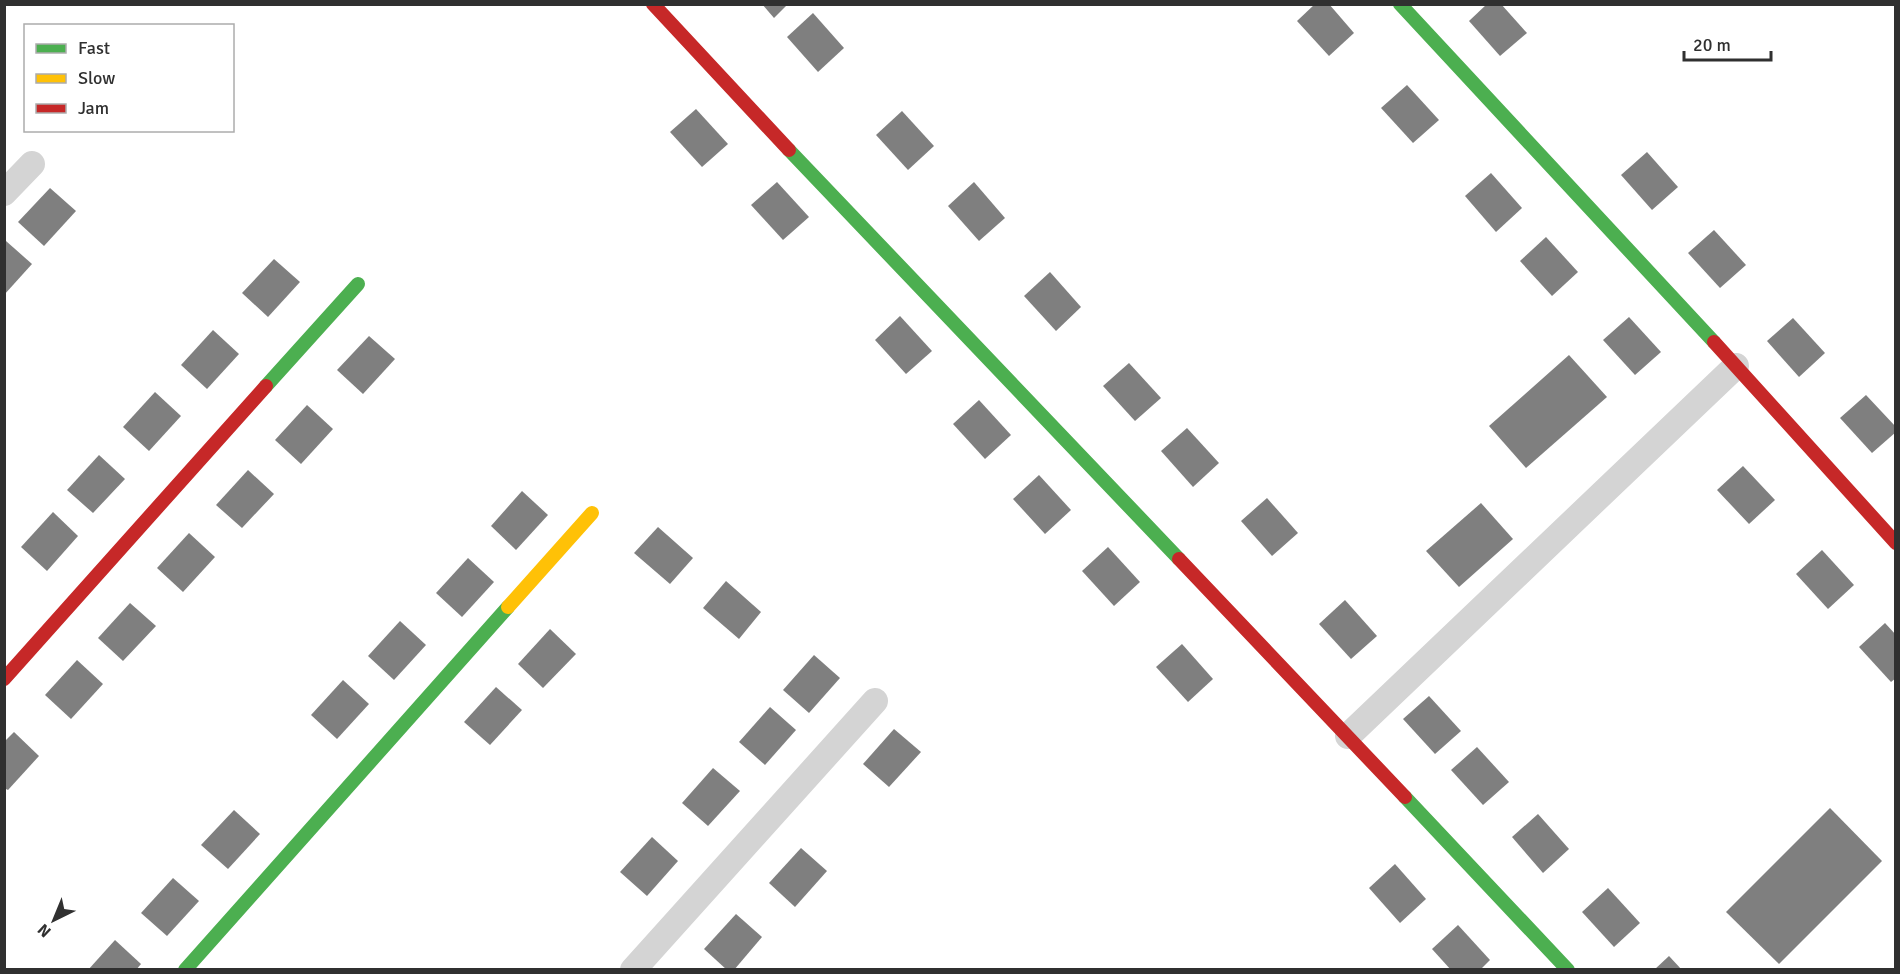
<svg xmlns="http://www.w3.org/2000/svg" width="1900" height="974" font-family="Signika,sans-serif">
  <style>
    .building { fill: #7f7f7f }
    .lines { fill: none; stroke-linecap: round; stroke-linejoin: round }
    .street { stroke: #d4d4d4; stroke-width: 26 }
    .fast { stroke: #4caf50; stroke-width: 14 }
    .slow { stroke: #ffc107; stroke-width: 14 }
    .jam { stroke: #c62828; stroke-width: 14 }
  </style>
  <rect width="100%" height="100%" fill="#fff"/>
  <g class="building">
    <path d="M762 4H788L774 18Z"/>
    <path d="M1315 4H1329L1354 33 1329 56 1297 21Z"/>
    <path d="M1487 4H1501L1527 33 1500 56 1469 21Z"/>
    <path d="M813 13 844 48 818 72 787 37Z"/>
    <path d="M1407 85 1439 120 1413 143 1381 108Z"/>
    <path d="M696 109 728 144 702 167 670 132Z"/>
    <path d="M902 111 934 146 908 170 876 135Z"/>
    <path d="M1647 152 1678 187 1652 210 1621 175Z"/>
    <path d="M1491 173 1522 208 1496 232 1465 196Z"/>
    <path d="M777 182 809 217 783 240 751 205Z"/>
    <path d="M974 182 1005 218 979 241 948 206Z"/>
    <path d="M50 188 76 211 44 246 18 222Z"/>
    <path d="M1714 230 1746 265 1720 288 1688 253Z"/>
    <path d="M1546 237 1578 272 1552 296 1520 261Z"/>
    <path d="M6 241 32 264 4 295V243Z"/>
    <path d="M274 259 300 282 268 317 242 293Z"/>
    <path d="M1050 272 1081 307 1056 331 1024 296Z"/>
    <path d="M900 316 932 351 906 374 875 340Z"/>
    <path d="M1629 317 1661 352 1635 375 1603 340Z"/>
    <path d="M1793 318 1825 353 1799 377 1767 341Z"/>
    <path d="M213 330 239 354 207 389 181 365Z"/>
    <path d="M369 336 395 359 363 394 337 370Z"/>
    <path d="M1569 355 1607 397 1526 468 1489 426Z"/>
    <path d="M1129 363 1161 398 1135 421 1103 386Z"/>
    <path d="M155 392 181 416 149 451 123 427Z"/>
    <path d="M1866 395 1896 427V432L1872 453 1840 418Z"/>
    <path d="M979 400 1011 435 985 459 953 424Z"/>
    <path d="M307 405 333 429 301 464 275 440Z"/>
    <path d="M1187 428 1219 463 1193 487 1161 451Z"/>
    <path d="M99 455 125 479 93 513 67 490Z"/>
    <path d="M1743 466 1775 500 1749 524 1717 490Z"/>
    <path d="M248 470 274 494 242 528 216 505Z"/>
    <path d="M1039 475 1071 510 1045 534 1013 499Z"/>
    <path d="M522 491 548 515 516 550 491 526Z"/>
    <path d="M1267 498 1298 533 1272 556 1241 521Z"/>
    <path d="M1481 503 1513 539 1459 587 1426 551Z"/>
    <path d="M53 512 78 536 47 571 21 547Z"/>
    <path d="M658 527 693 558 670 584 634 553Z"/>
    <path d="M189 533 215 557 183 592 157 568Z"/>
    <path d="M1108 547 1140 582 1114 606 1082 571Z"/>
    <path d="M1822 550 1854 585 1828 609 1796 574Z"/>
    <path d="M468 558 494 582 462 617 436 593Z"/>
    <path d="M726 581 761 612 739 639 703 608Z"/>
    <path d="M1345 600 1377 636 1351 659 1319 624Z"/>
    <path d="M130 603 156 626 123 661 98 638Z"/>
    <path d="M400 621 426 645 394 680 368 656Z"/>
    <path d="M1885 623 1896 635V678L1891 682 1859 647Z"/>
    <path d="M550 629 576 654 543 688 518 664Z"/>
    <path d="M1182 644 1213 679 1188 702 1156 667Z"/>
    <path d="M814 655 840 678 809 713 783 690Z"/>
    <path d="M77 660 103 684 71 719 45 695Z"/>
    <path d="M343 680 369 704 337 739 311 715Z"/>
    <path d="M496 687 522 710 490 745 464 722Z"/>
    <path d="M1429 696 1461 731 1435 754 1403 719Z"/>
    <path d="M770 707 796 730 765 765 739 742Z"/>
    <path d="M894 729 921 752 889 787 863 764Z"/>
    <path d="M14 732 39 756 8 790 4 788V742Z"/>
    <path d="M1477 747 1509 782 1483 805 1451 770Z"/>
    <path d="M713 768 740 791 708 826 682 803Z"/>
    <path d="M1830 808 1882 861 1779 964 1726 912Z"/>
    <path d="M234 810 260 834 228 869 201 845Z"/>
    <path d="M1538 814 1569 849 1543 873 1512 837Z"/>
    <path d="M652 837 678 861 647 896 620 872Z"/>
    <path d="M801 848 827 871 795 907 769 883Z"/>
    <path d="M1395 864 1426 899 1400 923 1369 888Z"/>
    <path d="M173 878 199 901 167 936 141 913Z"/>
    <path d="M1608 888 1640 923 1614 947 1582 912Z"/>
    <path d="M736 914 762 937 734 970H727L704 949Z"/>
    <path d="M1458 925 1490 960 1480 970H1451L1432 949Z"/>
    <path d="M115 940 141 964 136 970H88Z"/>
    <path d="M1669 956 1682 970H1654Z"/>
  </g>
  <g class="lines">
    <g class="street">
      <path d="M4 193 32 164"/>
      <path d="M1348 736 1736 366"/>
      <path d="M633 970 875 701"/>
    </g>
    <g class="fast">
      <path d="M1400 4 1714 342"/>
      <path d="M789 150 1179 559"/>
      <path d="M266 386 358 284"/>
      <path d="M1405 797 1568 970"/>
      <path d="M185 970 508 607"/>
    </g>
    <path class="slow" d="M508 607 592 513"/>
    <g class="jam">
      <path d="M653 4 789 150"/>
      <path d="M1714 342 1896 543"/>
      <path d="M1179 559 1405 797"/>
      <path d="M4 679 266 386"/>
    </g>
  </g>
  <rect width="1900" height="974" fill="none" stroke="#303030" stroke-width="12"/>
  <rect x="24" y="24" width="210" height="108" fill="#ffffff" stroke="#acacac" stroke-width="1.5"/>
  <rect x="36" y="44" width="30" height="9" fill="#4caf50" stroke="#acacac" stroke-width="1.5"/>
  <text x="78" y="54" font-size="18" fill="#303030">Fast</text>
  <rect x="36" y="74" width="30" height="9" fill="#ffc107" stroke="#acacac" stroke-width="1.5"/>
  <text x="78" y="84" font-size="18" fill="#303030">Slow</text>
  <rect x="36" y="104" width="30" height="9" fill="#c62828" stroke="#acacac" stroke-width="1.5"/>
  <text x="78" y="114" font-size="18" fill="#303030">Jam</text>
  <g transform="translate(54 920) rotate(223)" stroke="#ffffff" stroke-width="4.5" paint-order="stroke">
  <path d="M0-4.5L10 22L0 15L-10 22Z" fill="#303030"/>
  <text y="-9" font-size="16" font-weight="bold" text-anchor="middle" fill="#303030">N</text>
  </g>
  <path d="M1684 51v9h87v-9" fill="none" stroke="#303030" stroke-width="3"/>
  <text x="1693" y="51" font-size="18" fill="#303030" stroke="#ffffff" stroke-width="4.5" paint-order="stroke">20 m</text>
</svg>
